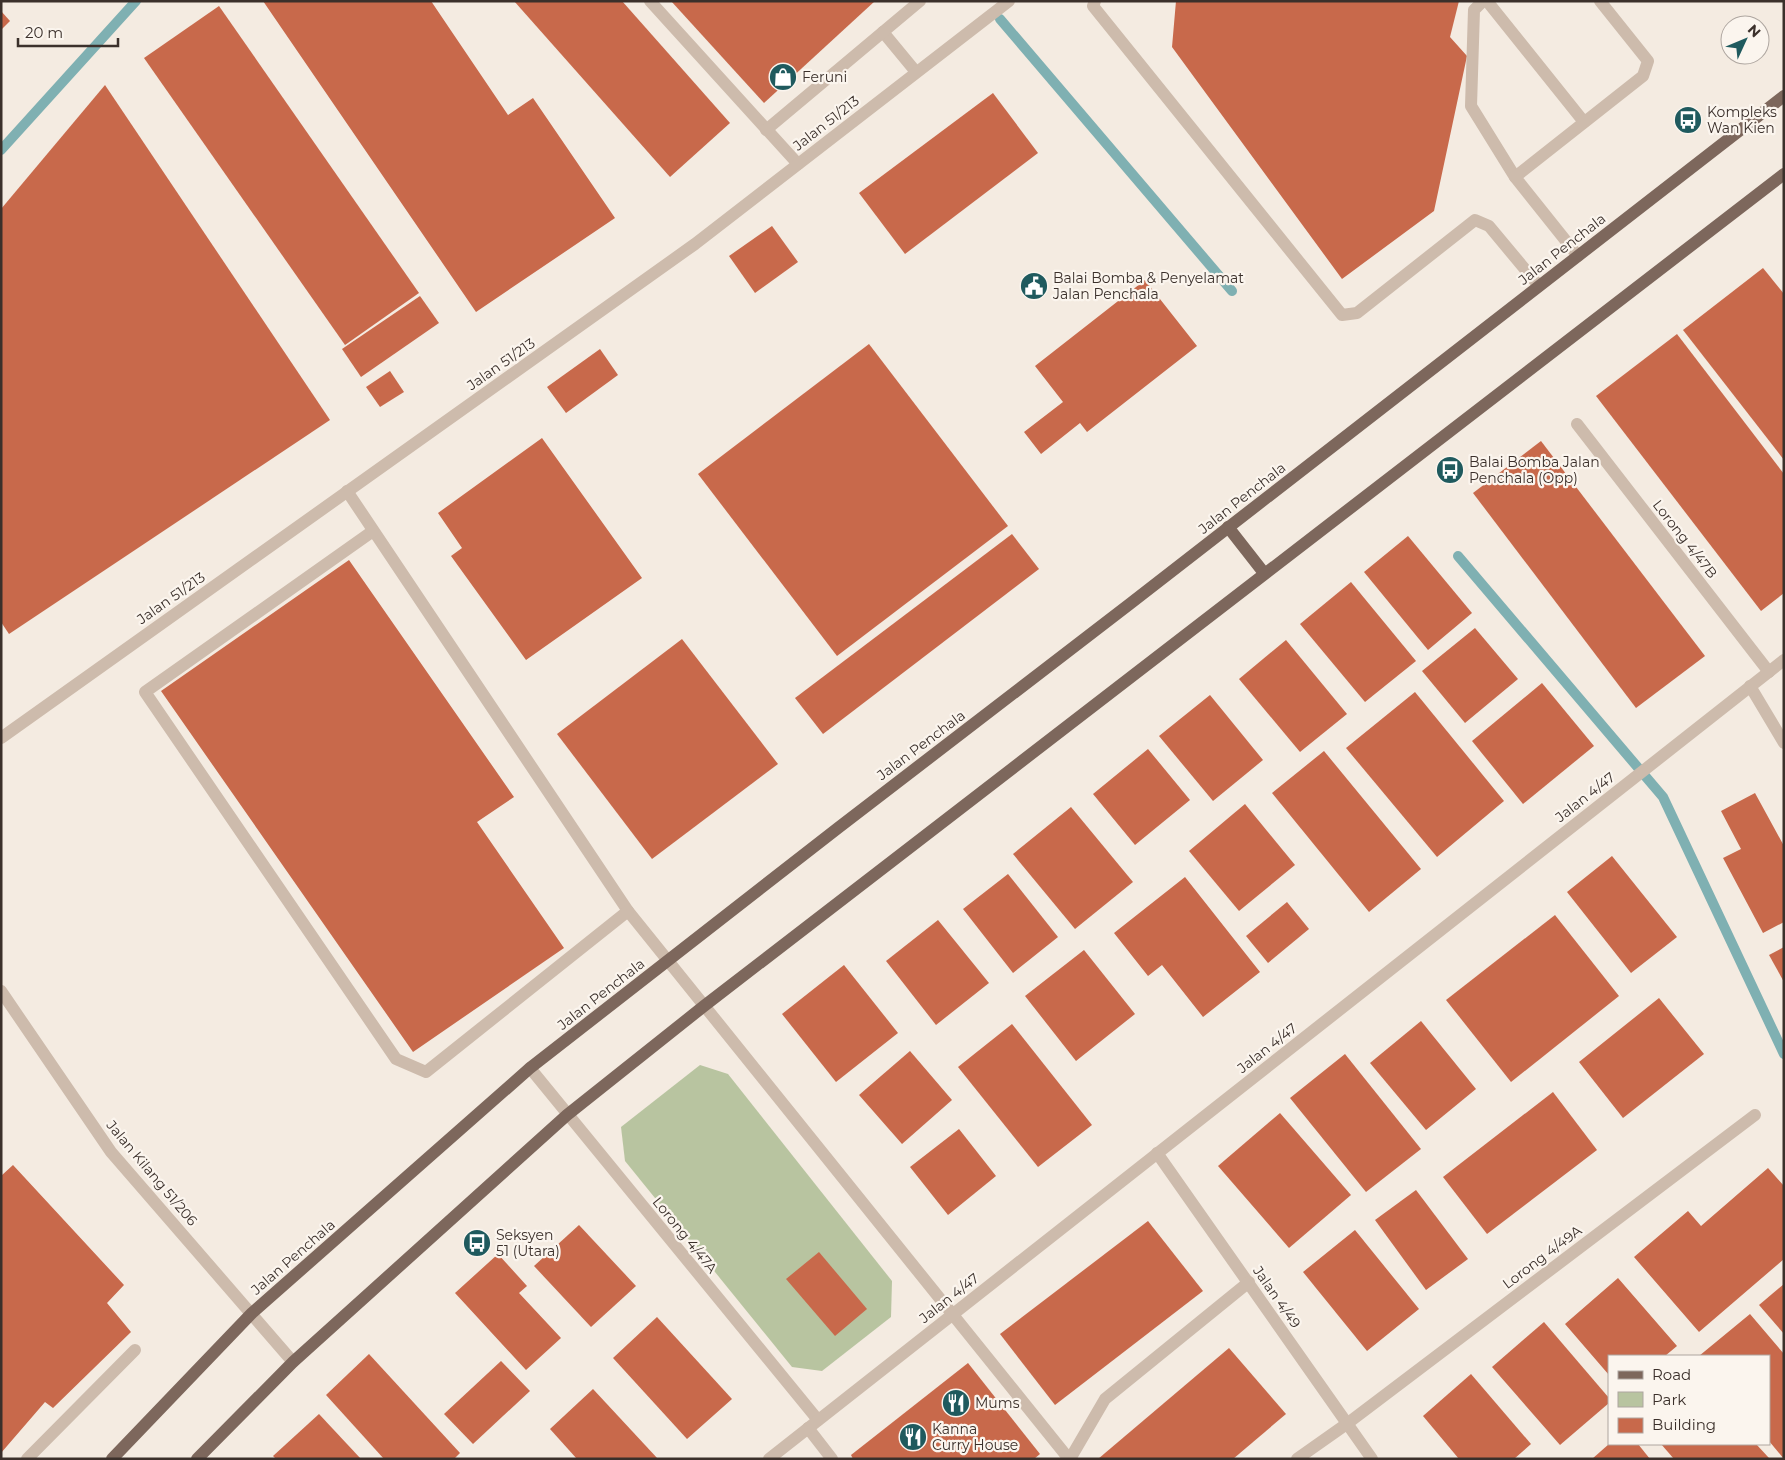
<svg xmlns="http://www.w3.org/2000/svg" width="1785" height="1460" font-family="Montserrat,sans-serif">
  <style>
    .green { fill: #b8c4a0 }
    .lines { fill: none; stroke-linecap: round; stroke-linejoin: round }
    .stream { stroke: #7fb0b2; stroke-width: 10 }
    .building { fill: #c8694b }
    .minor { stroke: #cdbbac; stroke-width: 12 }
    .major { stroke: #7d675c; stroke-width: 12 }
    .labels { text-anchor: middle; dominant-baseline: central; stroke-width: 4.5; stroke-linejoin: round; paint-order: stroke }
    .poi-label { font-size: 14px; fill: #3b302b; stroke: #fbf5ee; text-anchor: start }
    .street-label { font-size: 14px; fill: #3b302b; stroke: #fbf5ee }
  </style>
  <rect width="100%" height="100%" fill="#f4ebe1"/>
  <path class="green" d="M700 1065 728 1074 892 1281 891 1317 822 1371 792 1367 625 1161 621 1127Z"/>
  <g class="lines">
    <g class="stream">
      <path d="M1000 19 1232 291"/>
      <path d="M1 150 136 1"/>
      <path d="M1458 556 1663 797 1784 1054"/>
    </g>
  </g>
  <g class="building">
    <path d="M263 1H431L508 115 533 98 615 218 476 312Z"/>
    <path d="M514 1H622L730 123 670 177Z"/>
    <path d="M671 1H875L764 103Z"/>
    <path d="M1176 1H1459L1450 37 1467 56 1434 211 1342 279 1172 47Z"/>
    <path d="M219 6 419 293 345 345 144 58Z"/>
    <path d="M1 11 10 21 1 30Z"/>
    <path d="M105 85 330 420 9 634 1 622V209Z"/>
    <path d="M993 93 1038 153 905 254 859 193Z"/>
    <path d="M772 226 798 262 755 293 729 256Z"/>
    <path d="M1763 268 1784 294V460L1683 330Z"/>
    <path d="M1145 280 1197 346 1087 432 1080 423 1041 454 1024 432 1063 402 1035 366Z"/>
    <path d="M420 296 439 323 361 377 342 349Z"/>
    <path d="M1677 334 1784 474V593L1761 611 1596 396Z"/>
    <path d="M869 344 1008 526 837 656 698 474Z"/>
    <path d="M600 349 618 375 566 413 547 387Z"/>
    <path d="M390 371 404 392 380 407 366 387Z"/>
    <path d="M542 438 642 578 526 660 451 556 462 548 438 513Z"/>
    <path d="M1541 441 1705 656 1636 708 1473 493Z"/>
    <path d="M1012 534 1039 569 823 734 795 698Z"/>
    <path d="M1408 536 1472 613 1428 650 1364 572Z"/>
    <path d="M349 560 514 797 477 822 564 948 413 1052 161 691Z"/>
    <path d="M1351 582 1416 661 1365 702 1300 624Z"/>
    <path d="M1475 628 1518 679 1465 723 1422 671Z"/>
    <path d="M682 639 778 764 652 859 557 734Z"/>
    <path d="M1286 640 1347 714 1300 752 1239 679Z"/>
    <path d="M1542 683 1594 746 1523 804 1472 741Z"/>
    <path d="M1415 692 1504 801 1437 857 1346 748Z"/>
    <path d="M1210 695 1263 760 1213 801 1159 736Z"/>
    <path d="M1148 749 1190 800 1135 845 1093 794Z"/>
    <path d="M1324 751 1421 869 1369 912 1272 793Z"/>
    <path d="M1755 793 1784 846V922L1763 933 1723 858 1741 849 1721 811Z"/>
    <path d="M1245 804 1295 865 1239 911 1189 851Z"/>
    <path d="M1071 807 1133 882 1075 929 1013 854Z"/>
    <path d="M1612 856 1677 937 1631 973 1567 892Z"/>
    <path d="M1008 874 1058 937 1013 973 963 909Z"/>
    <path d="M1185 877 1260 972 1203 1017 1162 965 1148 976 1114 933Z"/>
    <path d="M1287 902 1309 929 1268 963 1246 936Z"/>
    <path d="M1555 915 1619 996 1511 1082 1446 1000Z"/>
    <path d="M938 920 989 983 936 1025 886 961Z"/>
    <path d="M1784 947V982L1769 955Z"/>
    <path d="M1084 950 1135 1014 1076 1061 1025 996Z"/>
    <path d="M844 965 898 1033 836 1082 782 1014Z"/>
    <path d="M1659 998 1704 1054 1623 1118 1579 1062Z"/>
    <path d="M1421 1021 1476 1089 1426 1130 1370 1063Z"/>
    <path d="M1012 1024 1092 1125 1038 1167 958 1067Z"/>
    <path d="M910 1051 952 1100 902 1144 859 1095Z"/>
    <path d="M1345 1054 1421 1149 1366 1192 1290 1098Z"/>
    <path d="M1553 1092 1597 1150 1487 1234 1443 1177Z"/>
    <path d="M1280 1113 1351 1195 1289 1248 1218 1166Z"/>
    <path d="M959 1129 996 1176 948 1215 910 1167Z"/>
    <path d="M13 1165 124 1285 107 1303 131 1332 53 1408 45 1402 1 1453V1176Z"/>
    <path d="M1768 1168 1784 1186V1259L1699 1332 1634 1257 1688 1211 1701 1226Z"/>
    <path d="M1416 1190 1468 1259 1426 1290 1375 1220Z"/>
    <path d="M1148 1221 1203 1291 1055 1405 1000 1334Z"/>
    <path d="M579 1225 636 1286 591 1327 534 1266Z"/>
    <path d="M1355 1230 1419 1309 1367 1351 1303 1272Z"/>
    <path d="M819 1252 867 1309 835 1336 786 1279Z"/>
    <path d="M498 1254 527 1286 519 1293 561 1338 526 1370 455 1293Z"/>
    <path d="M1618 1278 1677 1346 1665 1356H1609V1375L1565 1324Z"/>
    <path d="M1784 1284V1334L1759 1305Z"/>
    <path d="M1750 1314 1784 1354V1459L1769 1441V1356H1699Z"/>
    <path d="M657 1317 732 1399 687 1439 613 1358Z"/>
    <path d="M1544 1322 1609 1398V1403L1560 1445 1492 1367Z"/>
    <path d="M1229 1348 1286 1414 1233 1459H1098Z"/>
    <path d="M369 1354 460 1453 454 1459H384L326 1395Z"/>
    <path d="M501 1361 530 1391 473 1444 444 1414Z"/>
    <path d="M968 1363 1040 1454 1034 1459H853L851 1455Z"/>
    <path d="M1471 1374 1531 1444 1514 1459H1459L1423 1416Z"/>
    <path d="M593 1389 658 1459H577L550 1429Z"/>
    <path d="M319 1414 361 1459H276L273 1456Z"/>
    <path d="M1609 1444H1638L1650 1459H1592Z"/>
    <path d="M1661 1444H1756L1769 1458 1674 1459Z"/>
  </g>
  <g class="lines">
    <g class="minor">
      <path d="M650 1 798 164"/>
      <path d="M1095 1 1093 6 1342 315 1357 313 1475 220 1489 226 1539 286"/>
      <path d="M1483 1 1474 10 1471 106 1515 177"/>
      <path d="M1487 1 1584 122"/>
      <path d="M883 32 916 72"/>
      <path d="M766 130 920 1"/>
      <path d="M1578 256 1515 177 1643 76 1648 61 1600 1"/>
      <path d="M1577 424 1769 672"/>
      <path d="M347 491 628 911 1069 1459"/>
      <path d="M373 531 145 692 396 1059 426 1072 628 911"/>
      <path d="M1750 686 1784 743"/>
      <path d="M1 738 695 244 1009 1"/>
      <path d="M1 991 111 1152 293 1362"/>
      <path d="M530 1068 818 1420"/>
      <path d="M1157 1153 1372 1459"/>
      <path d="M808 1428 832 1459"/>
      <path d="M27 1459 135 1350"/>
      <path d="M769 1459 1784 660"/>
      <path d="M1070 1459 1105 1399 1249 1282"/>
      <path d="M1297 1459 1348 1423 1755 1115"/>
    </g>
    <g class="major">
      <path d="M1228 527 1264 573"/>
      <path d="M112 1459 252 1313 530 1068 838 828 1131 603 1784 96"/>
      <path d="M197 1459 293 1362 567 1115 704 1006 1784 174"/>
    </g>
  </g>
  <defs>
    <symbol id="shop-disc" viewBox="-11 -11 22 22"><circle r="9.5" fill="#1f5a5e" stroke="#fbf5ee"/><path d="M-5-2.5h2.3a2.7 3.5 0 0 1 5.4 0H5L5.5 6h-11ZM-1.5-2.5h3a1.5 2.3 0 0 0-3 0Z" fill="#fff"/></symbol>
    <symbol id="bus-disc" viewBox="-11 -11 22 22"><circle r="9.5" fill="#1f5a5e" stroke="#fbf5ee"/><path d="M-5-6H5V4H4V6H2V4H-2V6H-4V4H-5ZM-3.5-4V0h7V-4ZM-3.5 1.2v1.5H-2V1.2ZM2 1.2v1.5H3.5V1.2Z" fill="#fff"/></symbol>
    <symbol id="civic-disc" viewBox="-11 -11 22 22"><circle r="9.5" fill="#1f5a5e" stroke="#fbf5ee"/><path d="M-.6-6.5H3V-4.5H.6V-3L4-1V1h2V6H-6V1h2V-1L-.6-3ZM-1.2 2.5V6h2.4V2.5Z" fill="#fff"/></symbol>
    <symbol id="restaurant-disc" viewBox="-11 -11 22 22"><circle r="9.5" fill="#1f5a5e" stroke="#fbf5ee"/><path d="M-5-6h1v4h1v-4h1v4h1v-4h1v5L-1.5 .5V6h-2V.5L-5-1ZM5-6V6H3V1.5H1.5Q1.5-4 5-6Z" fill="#fff"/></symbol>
  </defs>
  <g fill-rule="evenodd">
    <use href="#shop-disc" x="767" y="61" width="32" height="32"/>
    <use href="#bus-disc" x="1672" y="104" width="32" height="32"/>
    <use href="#civic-disc" x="1018" y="270" width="32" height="32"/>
    <use href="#bus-disc" x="1434" y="454" width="32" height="32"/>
    <use href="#bus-disc" x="461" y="1227" width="32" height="32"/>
    <use href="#restaurant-disc" x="940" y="1387" width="32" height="32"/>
    <use href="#restaurant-disc" x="897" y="1421" width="32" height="32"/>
  </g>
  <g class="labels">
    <g class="poi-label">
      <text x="802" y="77">Feruni</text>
      <text x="1707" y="112">Kompleks<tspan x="1707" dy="16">Wan Kien</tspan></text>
      <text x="1053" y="278">Balai Bomba &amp; Penyelamat<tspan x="1053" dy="16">Jalan Penchala</tspan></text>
      <text x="1469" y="462">Balai Bomba Jalan<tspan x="1469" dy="16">Penchala (Opp)</tspan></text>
      <text x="496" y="1235">Seksyen<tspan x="496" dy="16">51 (Utara)</tspan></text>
      <text x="975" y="1403">Mums</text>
      <text x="932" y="1429">Kanna<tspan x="932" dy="16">Curry House</tspan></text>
    </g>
    <g class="street-label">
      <text transform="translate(826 123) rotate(-38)">Jalan 51/213</text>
      <text transform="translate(1562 249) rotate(-38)">Jalan Penchala</text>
      <text transform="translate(501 364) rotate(-35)">Jalan 51/213</text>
      <text transform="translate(1242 498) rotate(-38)">Jalan Penchala</text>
      <text transform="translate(1685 539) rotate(52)">Lorong 4/47B</text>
      <text transform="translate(171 598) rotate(-35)">Jalan 51/213</text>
      <text transform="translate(921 745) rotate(-37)">Jalan Penchala</text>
      <text transform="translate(1585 797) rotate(-38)">Jalan 4/47</text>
      <text transform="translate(601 994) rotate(-38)">Jalan Penchala</text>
      <text transform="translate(1267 1048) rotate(-38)">Jalan 4/47</text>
      <text transform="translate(152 1173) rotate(50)">Jalan Kilang 51/206</text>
      <text transform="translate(685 1235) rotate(51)">Lorong 4/47A</text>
      <text transform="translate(293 1257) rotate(-41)">Jalan Penchala</text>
      <text transform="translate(1542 1257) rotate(-37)">Lorong 4/49A</text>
      <text transform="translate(1277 1297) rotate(55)">Jalan 4/49</text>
      <text transform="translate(949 1298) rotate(-38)">Jalan 4/47</text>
    </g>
  </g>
  <rect width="1785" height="1460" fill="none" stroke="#3b302b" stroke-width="5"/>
  <rect x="1608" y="1355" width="162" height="90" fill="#fbf5ee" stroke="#aea6a0"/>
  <rect x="1618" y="1371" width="25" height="8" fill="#7d675c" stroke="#aea6a0"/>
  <text x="1652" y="1380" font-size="15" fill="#3b302b">Road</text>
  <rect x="1618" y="1392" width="25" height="15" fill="#b8c4a0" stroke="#aea6a0"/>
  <text x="1652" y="1405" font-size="15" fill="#3b302b">Park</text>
  <rect x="1618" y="1418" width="25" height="15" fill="#c8694b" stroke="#aea6a0"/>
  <text x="1652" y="1430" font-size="15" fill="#3b302b">Building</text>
  <g transform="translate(1745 40) rotate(46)"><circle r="24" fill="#fbf5ee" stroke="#aea6a0"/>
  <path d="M0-4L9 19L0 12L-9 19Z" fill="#1f5a5e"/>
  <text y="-8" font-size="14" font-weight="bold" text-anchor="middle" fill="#3b302b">N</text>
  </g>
  <path d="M18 38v8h100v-8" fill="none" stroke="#3b302b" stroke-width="2.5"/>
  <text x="25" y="38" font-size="15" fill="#3b302b" stroke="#fbf5ee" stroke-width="4" paint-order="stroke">20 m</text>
</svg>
